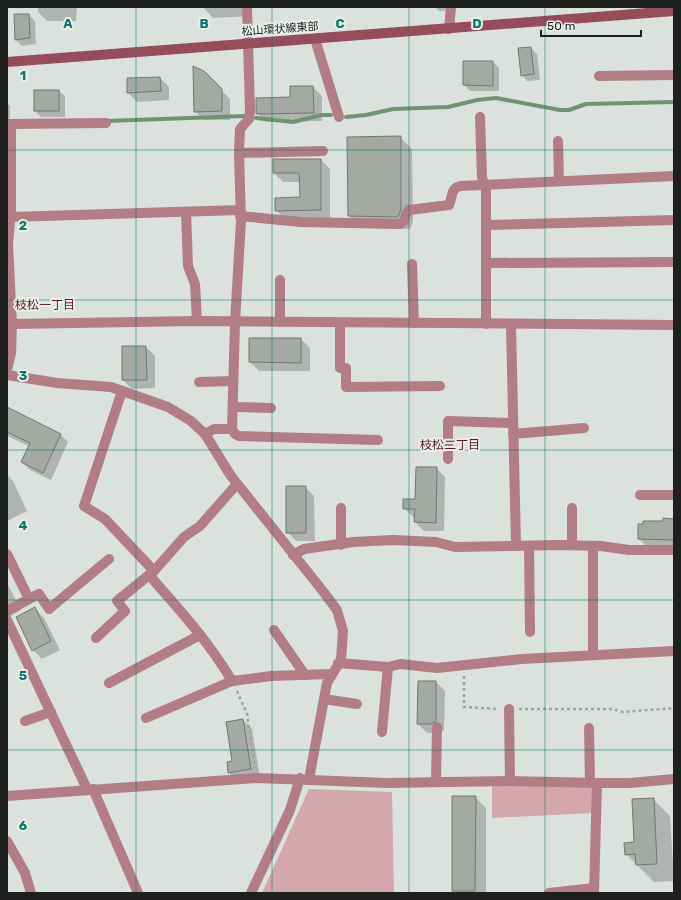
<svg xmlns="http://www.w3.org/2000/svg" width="681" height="900" font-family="Rubik,'Noto Sans JP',sans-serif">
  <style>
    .green { fill: #d4a7ad }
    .shadow { fill: #0003 }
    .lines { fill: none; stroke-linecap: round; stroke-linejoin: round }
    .stream { stroke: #6e9473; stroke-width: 4 }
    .building { fill: #a4a9a4; stroke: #707671 }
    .path { stroke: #9fa4a0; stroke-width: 2.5; stroke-dasharray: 3 3; stroke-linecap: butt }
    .street { stroke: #b27d85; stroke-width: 10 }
    .secondary { stroke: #964d5b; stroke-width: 10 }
    .grid { fill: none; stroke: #0f766e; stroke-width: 1; stroke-opacity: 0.55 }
    .labels { text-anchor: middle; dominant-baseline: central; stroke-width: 4; stroke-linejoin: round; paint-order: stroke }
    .street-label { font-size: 11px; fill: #1e201e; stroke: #e8efe9 }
    .neighbourhood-label { font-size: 12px; fill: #5b1728; stroke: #e8efe9 }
    .grid-label { font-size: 13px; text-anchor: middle; font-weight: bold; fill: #0f766e; stroke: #e8efe9; stroke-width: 4; stroke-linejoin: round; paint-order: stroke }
  </style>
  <rect width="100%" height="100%" fill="#dbe1dc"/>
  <g class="green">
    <path d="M492 785 588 786 592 788V813L492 818Z"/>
    <path d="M309 789 392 792 394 893H262Z"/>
  </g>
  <g class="shadow">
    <path d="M38 7H77L76 21H47L38 12Z"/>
    <path d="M251 7V16L213 18 203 7Z"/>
    <path d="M435 7H451L450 11H439Z"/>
    <path d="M15 15H29L35 21 36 44 22 46 16 40Z"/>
    <path d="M531 48 537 54 540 80 527 81 522 75Z"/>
    <path d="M493 62 499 68V91H470L464 85Z"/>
    <path d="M203 72 230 99V120H204L195 111Z"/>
    <path d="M160 78 169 87V100L137 102 128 93Z"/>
    <path d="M313 87 322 96V121L266 122 257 113Z"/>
    <path d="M35 91H59L65 96V117H41L35 111Z"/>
    <path d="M7 103 10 106V122H7Z"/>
    <path d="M400 137 412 149 413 222 410 229 361 228 349 216 348 138Z"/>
    <path d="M321 160 330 169V219H285L276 210 301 198V182H283L274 173Z"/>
    <path d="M250 339H301L310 348V371H259L250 362Z"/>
    <path d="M146 347 155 356V388L132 389 123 380Z"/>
    <path d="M7 408 60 434 68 442 51 480 30 470 22 462 29 446 7 436Z"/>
    <path d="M436 468 445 477 444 531H424L415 522 416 517H413L404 508 416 500Z"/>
    <path d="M7 475 13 481 27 511 7 521Z"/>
    <path d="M305 487 314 496 315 541H296L287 532Z"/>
    <path d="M674 520V545H645L639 539 664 522Z"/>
    <path d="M7 583 21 610 7 618Z"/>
    <path d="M35 609 44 618 60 650 42 659 33 650Z"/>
    <path d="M436 682 445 691 444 730 440 733H427L418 724Z"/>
    <path d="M243 720 252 729 260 778 238 782 229 773Z"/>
    <path d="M453 797H475L486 808V893H453Z"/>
    <path d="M653 799 670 816 674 881 654 882 626 854 635 843Z"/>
  </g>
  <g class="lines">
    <g class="stream">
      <path d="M346 117 366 115 393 109 448 107 477 100 496 98 560 110H569L586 104 674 102"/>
      <path d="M256 118 293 122 321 115H331"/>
      <path d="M106 121 245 116"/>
    </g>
  </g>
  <g class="building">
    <path d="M14 14H29L30 38 15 40Z"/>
    <path d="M531 47 534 74 521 76 518 48Z"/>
    <path d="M463 61H493V86L463 85Z"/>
    <path d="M193 66 204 71 222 89V111L194 112Z"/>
    <path d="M160 77 161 91 127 93V78Z"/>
    <path d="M290 86H313L314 113 256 114V98L290 97Z"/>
    <rect x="34" y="90" width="25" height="21"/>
    <path d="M401 136V209L398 217 348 216 347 137Z"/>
    <path d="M273 159H321V210L275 211V198L300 197 299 173H273Z"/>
    <path d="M249 338H301V363L249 362Z"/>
    <path d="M122 346H146L147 380H122Z"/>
    <path d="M7 407 61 434 43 473 21 462 30 443 7 432Z"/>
    <path d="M416 467H437L436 523 414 522 415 509H403V499H415Z"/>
    <rect x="286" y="486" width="20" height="47"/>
    <path d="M663 518 674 519V540L638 539V524H643V521H663Z"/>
    <path d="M35 607 51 641 32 651 16 617Z"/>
    <path d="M418 681H436V721L431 724H417Z"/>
    <path d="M243 719 251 769 228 773 227 762 232 761 226 722Z"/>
    <path d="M452 796H476L475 891H452Z"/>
    <path d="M654 798 657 864 636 865 635 854 625 855 624 843 634 842 632 799Z"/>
  </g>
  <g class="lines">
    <g class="path">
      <path d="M464 676V707L498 709"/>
      <path d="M237 691 247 714 255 768"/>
      <path d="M519 709H612L623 712 674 708"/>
    </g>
    <g class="street">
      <path d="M449 29 451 7"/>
      <path d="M315 39 339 117"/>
      <path d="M599 76 674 75"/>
      <path d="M480 117 482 177 486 191V324"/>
      <path d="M7 124 106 123"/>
      <path d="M558 141 559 181"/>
      <path d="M239 153 323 151"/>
      <path d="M186 212 188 266 195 284 197 321"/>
      <path d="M240 216 301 222 400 224 404 221 406 214 409 210 449 205C453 197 450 189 460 186L674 176"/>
      <path d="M10 217 240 210"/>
      <path d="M487 225 674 220"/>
      <path d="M486 263 674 262"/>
      <path d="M412 264 414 323"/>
      <path d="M280 280V322"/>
      <path d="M340 323V368H346V387L440 386"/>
      <path d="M12 324 197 321 674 325"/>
      <path d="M511 324 516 546"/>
      <path d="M7 370 11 353 12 324 8 244 11 212V124"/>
      <path d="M7 375 57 383 111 387 168 407 191 421 205 434 231 476 322 590 337 610 343 631 341 660 327 683 309 779"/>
      <path d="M199 382 233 381"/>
      <path d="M122 391 84 506 105 519 154 571 184 537 200 526 237 484"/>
      <path d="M233 407 271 408"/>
      <path d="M232 429 235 434 239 436 378 440"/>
      <path d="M205 434 214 429H232L235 322 241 221 239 153 240 129 249 119 250 111 247 7"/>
      <path d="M513 434 584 428"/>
      <path d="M448 459V421L513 423"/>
      <path d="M640 495H674"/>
      <path d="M341 508V545"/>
      <path d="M572 508V545"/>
      <path d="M529 546 530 632"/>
      <path d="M593 546V654"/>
      <path d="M7 554 29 599 7 611"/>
      <path d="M293 555 304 549 353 542 393 540 436 542 455 547 560 545 601 546 629 550H674"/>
      <path d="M149 575C179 609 209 642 232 681"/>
      <path d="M29 599 39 594 49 609 109 559"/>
      <path d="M7 620 87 789"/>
      <path d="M274 630 305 675"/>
      <path d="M96 638 125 611 117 601 154 571"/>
      <path d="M338 663 388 667 400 664 437 668 522 659 674 651"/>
      <path d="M109 683 200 635"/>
      <path d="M324 699 357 704"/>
      <path d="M509 709 510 781"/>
      <path d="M146 718 232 681 271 676 331 674"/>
      <path d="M25 721 51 712"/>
      <path d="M589 728 590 782"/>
      <path d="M382 732 388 667"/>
      <path d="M436 782 437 727"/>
      <path d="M93 789 138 893"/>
      <path d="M7 796 257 778 387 783 510 781 597 783H630L674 779"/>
      <path d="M7 841 25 873 31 893"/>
      <path d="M251 893 290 810 300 778"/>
      <path d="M549 893 594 888"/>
      <path d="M594 893 597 783"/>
    </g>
    <path class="secondary" d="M7 62 674 11"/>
  </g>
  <path class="grid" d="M136 7V893M272 7V893M409 7V893M545 7V893M7 150H674M7 300H674M7 450H674M7 600H674M7 750H674"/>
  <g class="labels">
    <g class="street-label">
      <text transform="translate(280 29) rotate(-4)">松山環状線東部</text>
    </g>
    <g class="neighbourhood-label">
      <text x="45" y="305">枝松一丁目</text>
      <text x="450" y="445">枝松二丁目</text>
    </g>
  </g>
  <g class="grid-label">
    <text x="68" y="28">A</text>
    <text x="204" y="28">B</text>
    <text x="340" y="28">C</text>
    <text x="477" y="28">D</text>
    <text x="23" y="80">1</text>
    <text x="23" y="230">2</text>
    <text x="23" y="380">3</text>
    <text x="23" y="530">4</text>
    <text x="23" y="680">5</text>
    <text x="23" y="830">6</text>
  </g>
  <rect width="681" height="900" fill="none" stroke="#1e201e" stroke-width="16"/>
  <path d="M541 30v6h100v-6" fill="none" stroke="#1e201e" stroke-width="2"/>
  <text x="547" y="30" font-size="12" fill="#1e201e" stroke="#e8efe9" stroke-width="3" paint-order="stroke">50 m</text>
</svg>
